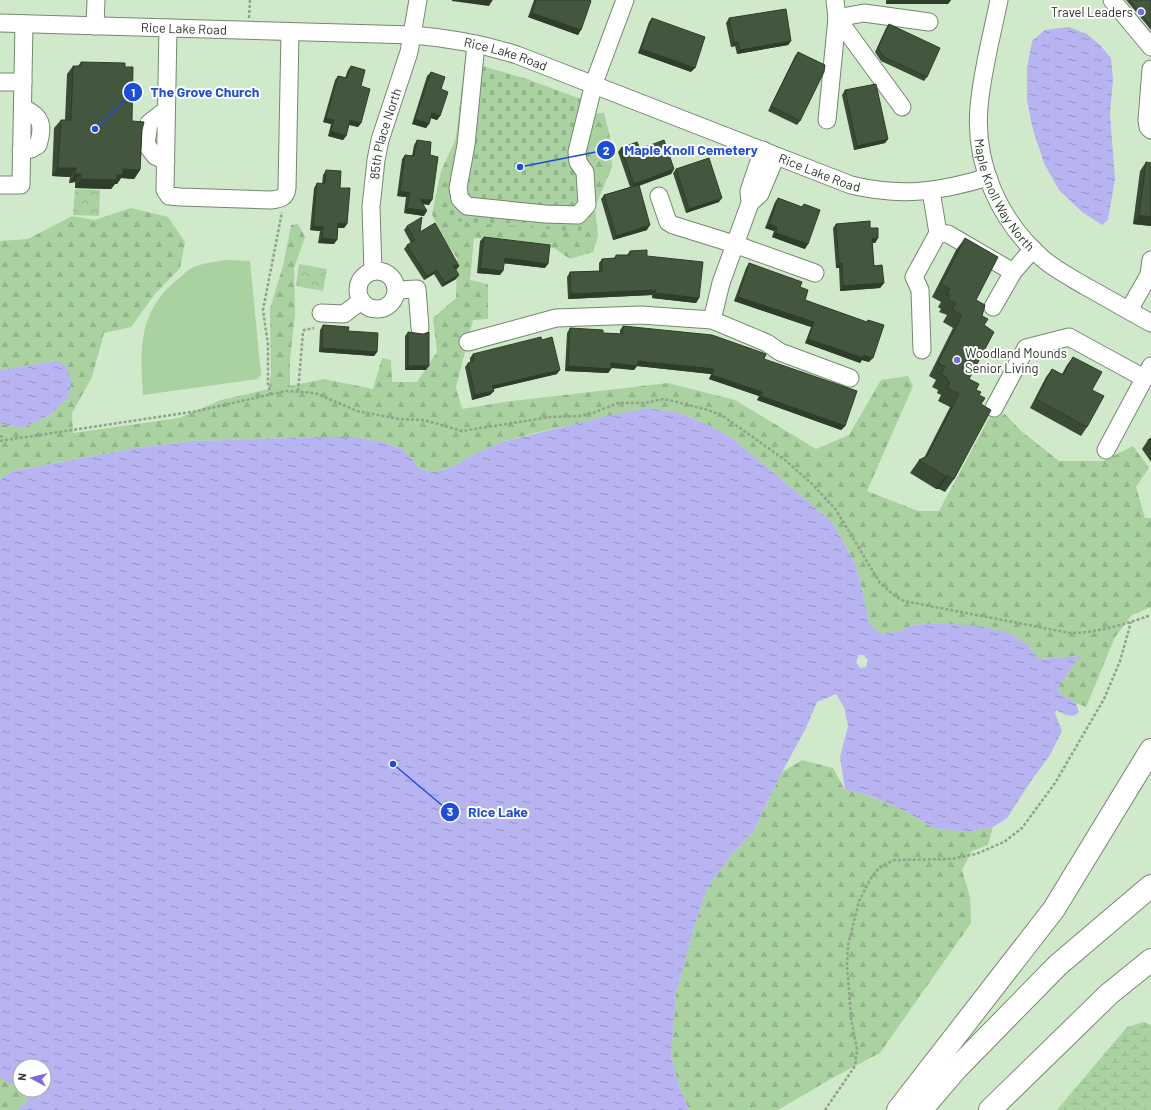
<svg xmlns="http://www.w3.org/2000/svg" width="1151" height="1110" font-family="Barlow,sans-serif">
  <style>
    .forest { fill: url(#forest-firs) }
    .wetland { fill: url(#wetland-marsh) }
    .cemetery { fill: url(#cemetery-stones) }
    .park { fill: url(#park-crowns) }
    .garden { fill: #aad1a0 }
    .water { fill: url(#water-ripples); fill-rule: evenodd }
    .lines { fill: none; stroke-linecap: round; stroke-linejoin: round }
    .minor-casing { stroke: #73896e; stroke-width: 19 }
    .highway-casing { stroke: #73896e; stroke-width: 24 }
    .path { stroke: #90a28b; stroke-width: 2.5; stroke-dasharray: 3 2; stroke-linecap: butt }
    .minor { stroke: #fff; stroke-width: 17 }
    .highway { stroke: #fff; stroke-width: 22 }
    .wall { fill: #3a4b35 }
    .shaded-wall { fill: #2f3d2b }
    .building { fill: #43573e; stroke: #2f3d2b }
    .poi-dot { fill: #7b68e4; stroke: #fff; stroke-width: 1.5 }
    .labels { text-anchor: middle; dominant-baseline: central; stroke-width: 4; stroke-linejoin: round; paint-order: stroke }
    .poi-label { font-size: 13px; fill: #2c3529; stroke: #fff; text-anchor: end }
    .street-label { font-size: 13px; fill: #2c3529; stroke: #fff }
    .leader { fill: none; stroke: #1d4ed8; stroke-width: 1.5 }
    .callout-dot { fill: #1d4ed8; stroke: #fff; stroke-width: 1.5 }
    .mark-label { font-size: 12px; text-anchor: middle; font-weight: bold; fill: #fff }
    .callout-label { font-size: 14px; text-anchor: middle; font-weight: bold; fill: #1d4ed8; stroke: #fff; stroke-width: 4; stroke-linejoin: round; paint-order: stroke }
  </style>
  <defs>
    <pattern id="forest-firs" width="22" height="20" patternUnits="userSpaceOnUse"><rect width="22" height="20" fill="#aad1a0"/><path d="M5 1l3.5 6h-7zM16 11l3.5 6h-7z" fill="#92b48a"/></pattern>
    <pattern id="wetland-marsh" width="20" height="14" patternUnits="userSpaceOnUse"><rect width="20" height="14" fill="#aad1a0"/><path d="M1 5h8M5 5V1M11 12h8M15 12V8" fill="none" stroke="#92b48a"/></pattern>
    <pattern id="cemetery-stones" width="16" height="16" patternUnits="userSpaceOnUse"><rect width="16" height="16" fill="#aad1a0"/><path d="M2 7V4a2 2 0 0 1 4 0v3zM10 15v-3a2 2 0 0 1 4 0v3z" fill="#92b48a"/></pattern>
    <pattern id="park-crowns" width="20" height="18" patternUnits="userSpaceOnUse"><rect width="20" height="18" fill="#aad1a0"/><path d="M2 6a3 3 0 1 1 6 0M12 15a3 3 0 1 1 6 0" fill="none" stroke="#92b48a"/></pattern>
    <pattern id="water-ripples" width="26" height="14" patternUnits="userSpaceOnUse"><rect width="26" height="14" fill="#b7b4f1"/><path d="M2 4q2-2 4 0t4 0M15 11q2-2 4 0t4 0" fill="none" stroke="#9593c3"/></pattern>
  </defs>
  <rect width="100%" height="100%" fill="#d1e9cb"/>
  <g class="forest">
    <path d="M604 113 611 141 612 167 595 207 598 236 593 252 570 259 554 248 474 238 470 280 488 284V319L473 320 456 387 462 409 504 402 668 383 735 400 816 449 849 435 881 380 908 376 913 386 867 491 918 511H939L989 418 1005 414 1021 431 1059 461H1103L1133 446 1149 468 1136 487 1145 518H1151V607L1132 615 1115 637 1086 707 1076 703 1058 692C1059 679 1074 668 1079 656L1039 659 1029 646 939 623 913 625 899 631 882 634 870 625 856 565 832 522 733 439 708 425 680 413 648 408 535 433 502 442 473 455 452 467 434 472 420 469 404 450 386 443 356 437H323L193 441 136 448 13 471 0 479V424L22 428 50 415 68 396 55 361 0 370V241L28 239 72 216 95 220 131 208 168 217 185 242 180 268 155 294 131 327 104 333 92 377 72 413 73 433 179 418 221 400 269 389 271 373 270 309 283 266 291 225 298 224 305 237 294 268 295 315 290 358V386L324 379 373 389 382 358 391 360 392 382H417L437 352 433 318 456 298 457 258 441 236 432 214 441 171 456 139 457 159 585 114Z"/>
    <path d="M802 760 833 768 845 790 867 795 905 811 934 828 967 832 993 827 988 845 972 851 962 870 970 897 971 923 880 1053 836 1076 778 1110H689L679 1086 671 1056 676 994 696 921 709 885 734 852 753 832 782 772Z"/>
    <path d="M0 1078C10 1082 18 1087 26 1092L27 1101 17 1110H0Z"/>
  </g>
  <path class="wetland" d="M1144 1022 1151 1025V1110H1057L1127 1027Z"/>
  <path class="cemetery" d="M465 61 527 79 597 105 586 145 591 208 580 232 446 220Z"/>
  <g class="park">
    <path d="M75 189 100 190 99 216 73 215Z"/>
    <path d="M299 264 327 269 323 291 296 286Z"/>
  </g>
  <path class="garden" d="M224 260 250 261 261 375 257 379 143 395C140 350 138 311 177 280 182 276 188 269 194 267 203 263 215 262 224 260Z"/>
  <g class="water">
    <path d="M1069 27 1087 34 1100 45 1111 58 1113 79 1110 114 1115 179 1108 220 1102 225 1082 212 1059 190 1044 163 1033 130 1027 100V68L1032 41 1045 30Z"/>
    <path d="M55 361 67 367 71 381 69 396 50 415 22 428 0 424V370Z"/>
    <path d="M648 408 680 413 708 425 733 439 832 522 856 565 870 625 882 634 899 631 913 625 939 623 977 626 1008 632 1029 646 1039 659 1080 656C1074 666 1059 681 1058 692L1076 703 1079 712 1074 716 1066 715 1056 710 1055 713 1062 731 1050 755 1031 781 1007 818 993 827 967 832 934 828 905 811 868 795 845 790 840 757 848 726 844 707 836 694 817 702 806 728 782 772 753 832 734 852 709 885 696 921 676 994 671 1056 679 1086 689 1110H17L27 1101 26 1092 23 1090H44V1066H20V1088L0 1078V479L13 471 136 448 193 441 323 437H356L386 443 404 450 420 469 434 472 452 467 473 455 502 442 607 416ZM859 655H863L868 660 866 667 860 668 856 662Z"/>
  </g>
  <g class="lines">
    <defs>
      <g id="minor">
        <path id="s1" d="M999 0C992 35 982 71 979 107 974 164 999 220 1042 258 1054 269 1070 277 1085 286 1107 298 1129 311 1151 323"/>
        <path d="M1112 0 1151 47"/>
        <path d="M837 18 902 107"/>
        <path d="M837 18 864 13 929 22"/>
        <path id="s2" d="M0 23 413 35C449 38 483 44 517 55L851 185C901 197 940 192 988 177"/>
        <path d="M95 26 96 0"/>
        <path d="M168 28 165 190 169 196 181 197 271 200C280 199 286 198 287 188L290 32"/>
        <path d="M476 44 466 145 458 188 460 199 467 206 545 214 578 215 587 205 585 172 578 162 577 152 594 83 625 0"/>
        <path d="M1151 69 1147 120 1148 127 1151 130"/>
        <path d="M0 82H23"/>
        <path d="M827 120 837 18 835 0"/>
        <path d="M763 150 749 191 750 203 721 283 712 320 767 343 780 352 850 378"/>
        <path d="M21 151 31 149 38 145C44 126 42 116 23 108"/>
        <path d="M166 161 155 156 146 144 149 123 166 110"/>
        <path d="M0 185H21L24 24"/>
        <path d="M659 196 668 222 673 225 734 244 815 273"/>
        <path d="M750 203 760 194 776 156"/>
        <path d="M938 233 948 234 1013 272 1033 249"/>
        <circle cx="377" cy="290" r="19"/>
        <path id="s3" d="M373 271 371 207 376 160 380 140 409 52 418 0"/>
        <path d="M397 290 417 289 420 328"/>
        <path d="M993 307 1013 272"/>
        <path d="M1129 310 1149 275 1151 260"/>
        <path d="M321 313 344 314 361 301"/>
        <path d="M468 342 556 318 641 315 712 320"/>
        <path d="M922 350 920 290 914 277 938 233 931 191"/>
        <path d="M994 408 1026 348 1069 337 1144 378"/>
        <path d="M1106 450 1151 366"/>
      </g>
      <g id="highway">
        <path d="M898 1110 1054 909 1151 750"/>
        <path d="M921 1110 957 1068 1058 965 1151 886"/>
        <path d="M990 1110 1109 994 1151 960"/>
      </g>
    </defs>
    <use href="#minor" class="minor-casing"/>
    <use href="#highway" class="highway-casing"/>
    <g class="path">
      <path d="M249 18 250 0"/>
      <path d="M298 391 303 333 304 330 314 328"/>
      <path d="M271 395 268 384V345L263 310 282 212"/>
      <path d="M0 436 5 438"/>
      <path d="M0 441 197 411 286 391 315 393 357 411 399 419 424 420 462 431 550 417 580 416 593 413 618 403H645L662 399 669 400 708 410 723 416 785 460 813 485 836 510 880 583 895 596 904 601 1070 633C1097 633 1126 624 1151 615"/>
      <path d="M825 1110 855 1066 857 1049 851 1018 847 964 848 945 859 901 871 878 879 868 894 860 951 859 976 854 1004 842 1022 828 1055 783 1104 699 1120 661 1131 622"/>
    </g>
    <use href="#minor" class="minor"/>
    <use href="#highway" class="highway"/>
  </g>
  <g class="wall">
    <path d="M534 0H590L578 35 528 17Z"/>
    <path d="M886 0H951L948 4H886Z"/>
    <path d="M1126 0H1151V30Z"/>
    <path d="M652 18 691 72 638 53 649 22Z"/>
    <path d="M729 18 791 41 788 45 737 54 735 46 731 47 726 23Z"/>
    <path d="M889 24 927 77 924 81 881 61 875 52 886 28Z"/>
    <path d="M798 52 800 121 797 125 768 111 795 56Z"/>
    <path d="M81 62 125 67 132 121 142 130 140 170 134 179 121 178 117 184H115L111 189 75 188V182L69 183 70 177 52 176 54 128 61 120H65L67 74 73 66H78Z"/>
    <path d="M351 66 361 86V123L358 127 349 125 346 136 343 140 328 136 331 124 323 122 335 80 338 76 345 78 348 70Z"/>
    <path d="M431 72 440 116 437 120 430 118 426 128 412 124 427 76Z"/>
    <path d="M845 90 888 139 885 143 854 150 842 95Z"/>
    <path d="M417 140 430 155 429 205 423 204 424 216 404 213 406 197 397 196 402 159 405 155 412 156 414 145Z"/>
    <path d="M621 148 640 149 674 169 671 174 639 186 647 230 613 240 601 199 604 195 630 187 618 152Z"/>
    <path d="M1146 162 1151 226 1133 224 1140 171Z"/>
    <path d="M676 169 719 202 686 213 673 173Z"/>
    <path d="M326 170 340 188 347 224 344 228H338L334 244 318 243 320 231 310 230 314 188 317 183 322 184 323 175Z"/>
    <path d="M778 198 802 207 804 204 805 249 772 237 774 231 765 228 775 202Z"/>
    <path d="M836 224 870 228 878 238 875 243H872L874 266 884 283 880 288 840 291 839 268H836L833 228Z"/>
    <path d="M407 226 420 232 459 266 456 270V279L442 287 434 274 424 280 404 249 407 245 411 243 404 230Z"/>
    <path d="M484 237 545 268 504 263 500 275 477 273 480 241Z"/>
    <path d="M965 238 976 300 982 316 984 325 969 379 976 390 979 395 981 404 954 479 945 492 939 489H936L910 473 919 460 924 458 950 407 938 401 941 395 937 393 938 390 932 387 936 380 929 376 953 328 943 322 947 315 939 312 941 309 938 307 941 302 932 297 956 250Z"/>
    <path d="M630 251 647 256 699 298 696 303 652 298V295L568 299 567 277 570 272 599 271V263L602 259 614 258 616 255H627Z"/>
    <path d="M749 263 800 287 805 300 866 322 868 320 869 362 862 360 860 363 805 343 811 327 734 301 746 268Z"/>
    <path d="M323 325 348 331 377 352 374 356 319 352 320 330Z"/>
    <path d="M623 326 764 359 845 426 841 430 757 400 759 396 709 379 711 374 637 366 634 370 611 368V369L608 373 565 371 567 333 570 328 603 333 620 334V330Z"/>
    <path d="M408 332 426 370H405V336Z"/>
    <path d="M473 354 557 374 493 389 494 391 490 395 472 400 465 367 468 363 470 362V358Z"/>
    <path d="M1073 357 1092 390 1087 427 1081 436 1030 408 1046 377 1052 369 1062 374 1067 365Z"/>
    <path d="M1151 438V462L1142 449 1148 440Z"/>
  </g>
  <g class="shaded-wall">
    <path d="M452 0H483L492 1 489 6 452 1Z"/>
    <path d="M889 0H951L948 4H886Z"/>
    <path d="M532 13 581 30 578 35 528 17Z"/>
    <path d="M791 41 788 45 737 54 740 50Z"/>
    <path d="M738 42 735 46 731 47 734 43Z"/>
    <path d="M641 49 695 68 691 72 638 53Z"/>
    <path d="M432 113 440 116 437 120 429 117Z"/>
    <path d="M326 118 334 120 331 124 323 122Z"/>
    <path d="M415 119 429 124 426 128 412 124Z"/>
    <path d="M350 120 361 123 358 127 347 124Z"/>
    <path d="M331 131 346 136 343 140 328 136Z"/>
    <path d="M888 139 885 143 854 150 857 146Z"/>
    <path d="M58 168H76L70 177 52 176Z"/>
    <path d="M123 169 140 170 134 179 121 178 117 184H115L111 189 75 188 81 179 117 175Z"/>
    <path d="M674 169 671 174 631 188 634 184Z"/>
    <path d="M75 174H81L75 182 69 183Z"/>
    <path d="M400 191 410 193 406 197 397 196Z"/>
    <path d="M722 198 719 202 686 213 689 209Z"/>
    <path d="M420 199 432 200 429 205 417 203Z"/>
    <path d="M407 208 427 211 424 216 404 213Z"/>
    <path d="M1139 215 1151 217V226L1133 224Z"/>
    <path d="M338 223 347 224 344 228 335 227Z"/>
    <path d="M769 224 777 227 774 231 765 228Z"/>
    <path d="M650 225 647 230 613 240 616 236Z"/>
    <path d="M313 226 323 227 320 231 310 230Z"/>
    <path d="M776 233 808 244 805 249 772 237Z"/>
    <path d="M322 238 337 240 334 244 318 243Z"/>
    <path d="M878 238 875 243H869L872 239Z"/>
    <path d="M505 258 548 264 545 268 501 263Z"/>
    <path d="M839 263H842L839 268H836Z"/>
    <path d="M453 265 459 266 456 270Z"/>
    <path d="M480 268 503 271 500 275 477 273Z"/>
    <path d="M437 270 434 274 424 280 427 276Z"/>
    <path d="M459 275 456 279 442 287 445 283Z"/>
    <path d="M884 283 880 288 840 291 843 286Z"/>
    <path d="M656 290 652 295 568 299 571 294Z"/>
    <path d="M655 293 699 298 696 303 652 298Z"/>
    <path d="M738 297 814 322 811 327 734 301Z"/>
    <path d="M808 339 864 355 873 358 869 362 862 360 860 363 805 343Z"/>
    <path d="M322 348 377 352 374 356 319 352Z"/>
    <path d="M638 361 714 369 711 374 637 366 634 370 608 367 611 363Z"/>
    <path d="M408 366H429L426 370H405Z"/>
    <path d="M568 366 611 369 608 373 565 371Z"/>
    <path d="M560 370 557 374 489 390 492 386Z"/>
    <path d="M712 375 762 392 759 396 709 379Z"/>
    <path d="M494 391 490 395 472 400 475 395Z"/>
    <path d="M761 396 845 426 841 430 757 400Z"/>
    <path d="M945 476H948L939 489H936Z"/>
  </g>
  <g class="building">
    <path d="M483 0H492V1Z"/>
    <path d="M536 0H590L591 1 581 30 532 13Z"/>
    <path d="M1129 0H1151V26Z"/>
    <path d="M786 9 791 41 740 50 738 42 734 43 729 18Z"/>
    <path d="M652 18 705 37 695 68 641 49Z"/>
    <path d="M889 24 940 48 927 77 884 57 878 48Z"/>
    <path d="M798 52 825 65 824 72 800 121 771 106Z"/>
    <path d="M81 62 125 63V67H133L132 121 144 122 142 130 140 170 123 169V175H117V180L81 179V174H75L76 168H58L61 120H71L73 66H81Z"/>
    <path d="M351 66 365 70 361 86 370 89 361 123 350 120 346 136 331 131 334 120 326 118 338 76 347 78Z"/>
    <path d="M431 72 445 77 441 89 448 92 440 116 432 113 429 124 415 119Z"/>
    <path d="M876 84 888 139 857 146 845 90Z"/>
    <path d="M417 140 431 142 430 155 438 157 432 200 420 199 427 211 407 208 410 193 400 191 405 155 414 156Z"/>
    <path d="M664 140 674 169 634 184 621 148 637 142 640 149Z"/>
    <path d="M709 158 722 198 689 209 676 169Z"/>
    <path d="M1146 162 1151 163V217L1139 215Z"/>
    <path d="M326 170 341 171 340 188H350L347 224 338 223 337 240 322 238 323 227 313 226 317 183 325 184Z"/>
    <path d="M639 185 650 225 616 236 604 195Z"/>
    <path d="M778 198 802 207 804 204 820 210 808 244 776 233 777 227 769 224Z"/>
    <path d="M422 217 420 232 435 223 459 266 453 265 459 275 445 283 437 270 427 276 407 245 415 240 407 226Z"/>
    <path d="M870 221V228H878V238L872 239 874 266 882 265 884 283 843 286 842 263H839L836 224Z"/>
    <path d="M484 237 550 245 548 264 505 258 503 271 480 268Z"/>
    <path d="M965 238 998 257 976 300 985 305 982 316 988 319 984 325 994 332 969 379 979 384 976 390 981 392 979 395 985 398 981 404 991 410 954 479 948 476H945L919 460 927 456 959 394 947 388 950 382 946 380 947 378 941 374 945 367 938 363 962 315 952 310 956 303 948 299 950 296 947 294 950 289 941 284Z"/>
    <path d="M647 250V256L703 262 699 298 655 293 656 290 571 294 570 272 602 271V259L616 258V255H630V251Z"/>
    <path d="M749 263 802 282 800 287 808 290 805 300 867 322 868 320 884 325 873 358 864 355 863 358 808 339 814 322 738 297Z"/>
    <path d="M323 325 349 327 348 331 378 333 377 352 322 348Z"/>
    <path d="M623 326 712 335 766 354 764 359 857 391 845 426 761 396 762 392 712 375 714 369 638 361 637 366 611 363V369L568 366 570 328 603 330V333L623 334Z"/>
    <path d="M408 332 423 334 429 332V366H408Z"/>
    <path d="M541 337 542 340 552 337 560 370 492 386 494 391 475 395 468 363 474 361 473 354Z"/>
    <path d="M1073 357 1102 372 1092 390 1104 396 1087 427 1036 399 1052 369 1063 375Z"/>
    <path d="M1151 438V445L1148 440Z"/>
  </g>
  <g class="poi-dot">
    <circle cx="1141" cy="12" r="4"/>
    <circle cx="957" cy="360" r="4"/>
  </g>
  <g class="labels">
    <g class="poi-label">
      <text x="1133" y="12">Travel Leaders</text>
      <text x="965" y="353" text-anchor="start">Woodland Mounds<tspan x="965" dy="15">Senior Living</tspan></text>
    </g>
    <g class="street-label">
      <text stroke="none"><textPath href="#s2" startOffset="184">Rice Lake Road</textPath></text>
      <text stroke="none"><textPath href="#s2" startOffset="508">Rice Lake Road</textPath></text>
      <text stroke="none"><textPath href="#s3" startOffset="139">85th Place North</textPath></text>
      <text stroke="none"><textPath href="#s2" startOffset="844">Rice Lake Road</textPath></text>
      <text stroke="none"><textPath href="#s1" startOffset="203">Maple Knoll Way North</textPath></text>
    </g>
  </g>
  <path class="leader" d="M95 129L133 92M520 167L606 150M393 764L450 812"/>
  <g class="callout-dot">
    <circle cx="95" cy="129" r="4"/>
    <circle cx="520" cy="167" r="4"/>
    <circle cx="393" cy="764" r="4"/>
    <circle cx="133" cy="92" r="10"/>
    <circle cx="606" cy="150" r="10"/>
    <circle cx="450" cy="812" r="10"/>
  </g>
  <g class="mark-label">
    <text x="133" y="97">1</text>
    <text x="606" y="155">2</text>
    <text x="450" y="816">3</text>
  </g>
  <g class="callout-label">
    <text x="205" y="97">The Grove Church</text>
    <text x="691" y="155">Maple Knoll Cemetery</text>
    <text x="498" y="817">Rice Lake</text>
  </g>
  <g transform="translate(32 1078) rotate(277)"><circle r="19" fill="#ffffff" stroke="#abaea9"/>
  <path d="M0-3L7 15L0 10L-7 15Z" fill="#7b68e4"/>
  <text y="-6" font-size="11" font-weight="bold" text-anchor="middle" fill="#2c3529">N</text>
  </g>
</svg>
